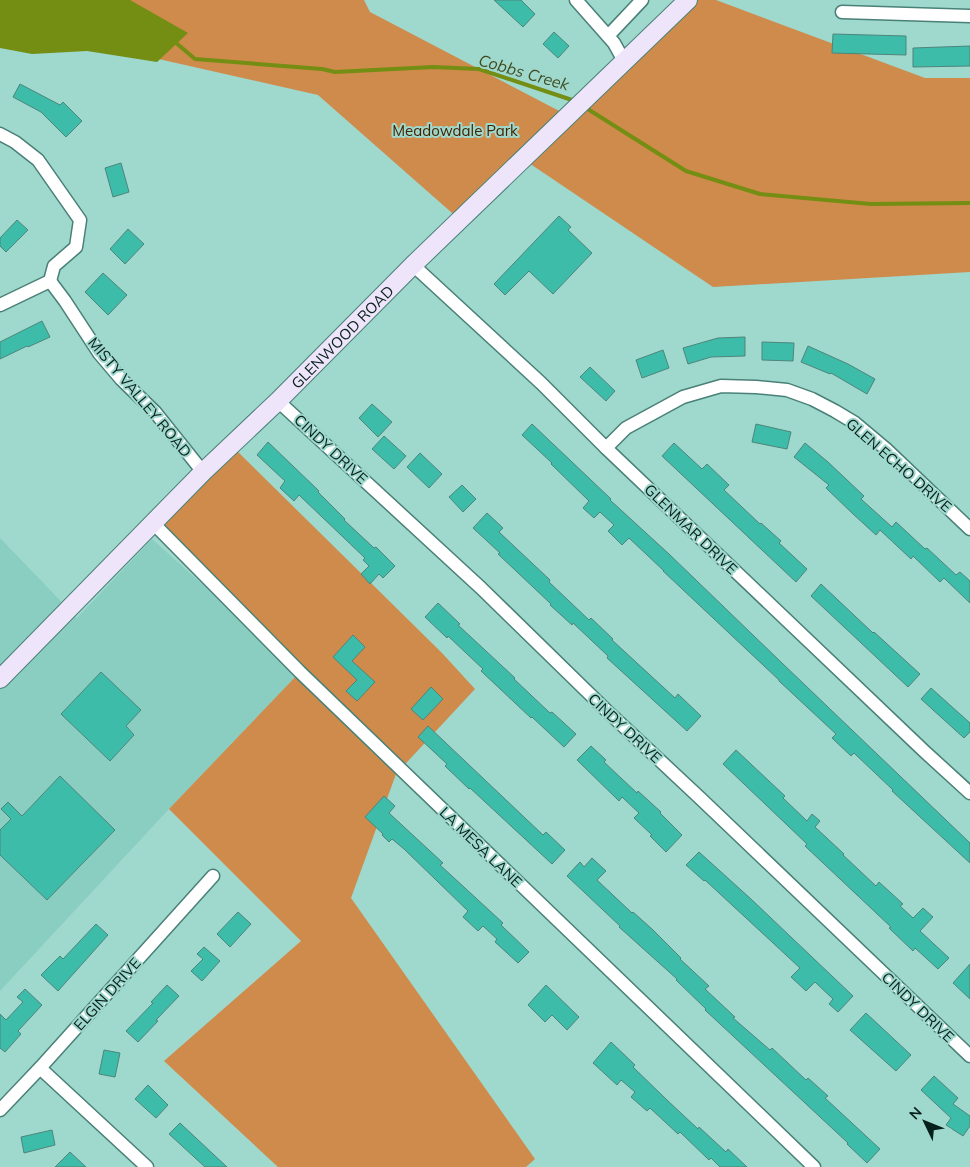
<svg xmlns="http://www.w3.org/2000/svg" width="970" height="1167" font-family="Mulish,sans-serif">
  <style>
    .built { fill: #8acec2 }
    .green { fill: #cf8b4c }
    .water { fill: #748d13 }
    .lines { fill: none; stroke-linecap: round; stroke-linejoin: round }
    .stream { stroke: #748d13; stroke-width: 4 }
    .building { fill: #3ebcaa; stroke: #4e857b }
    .street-casing { stroke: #498077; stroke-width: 15 }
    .secondary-casing { stroke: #498077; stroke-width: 20 }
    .street { stroke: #fff; stroke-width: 12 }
    .secondary { stroke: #eee5fb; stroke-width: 18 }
    .labels { text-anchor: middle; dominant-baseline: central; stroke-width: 4; stroke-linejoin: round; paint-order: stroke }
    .park-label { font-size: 15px; fill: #422200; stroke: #9fd8cd }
    .street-label { font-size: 15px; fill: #08201c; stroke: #9fd8cd }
    .water-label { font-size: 16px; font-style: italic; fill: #414d21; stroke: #9fd8cd }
  </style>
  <rect width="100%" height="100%" fill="#9fd8cd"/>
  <path class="built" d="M0 538 77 618 152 539 300 672 169 809 0 991Z"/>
  <g class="green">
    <path d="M119 0H364L370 12 565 114 683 0H716L925 78H970V272L713 287 520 157 460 220 318 95 154 58Z"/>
    <path d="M237 451 442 653 475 689 396 774 351 898 535 1159 526 1167H278L164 1061 301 941 169 809 300 672 158 525Z"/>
  </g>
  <path class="water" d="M0 0H130L188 33 157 62 87 51 32 54 0 48Z"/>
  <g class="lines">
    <g class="stream">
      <path d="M175 42 195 59 322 69 335 72 433 67 479 69 575 101"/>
      <path d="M583 106 686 171 760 194 871 204 970 203"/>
    </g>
  </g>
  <g class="building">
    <path d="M494 0H521L535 14 523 27Z"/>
    <path d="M554 32 569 46 558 58 543 44Z"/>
    <path d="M833 34 906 36V55L832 53Z"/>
    <path d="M970 46V66L913 67V48Z"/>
    <path d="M20 84 60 105 63 102 82 121 66 137 41 112 13 97Z"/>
    <path d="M121 163 129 192 113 197 105 168Z"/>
    <path d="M559 216 571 227 568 230 592 253 553 294 529 271 505 295 494 284Z"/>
    <path d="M17 220 28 230 6 252 0 246V238Z"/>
    <path d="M128 229 144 244 125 264 110 249Z"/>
    <path d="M103 273 127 295 108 315 85 292Z"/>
    <path d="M42 321 50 337 28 347 27 346 0 359V342Z"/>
    <path d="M745 337V356L711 357 688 364 683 348 718 338Z"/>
    <path d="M762 342 794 343 793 361 762 360Z"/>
    <path d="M808 346 848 364 875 379 867 394 831 373 830 374 801 362Z"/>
    <path d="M663 350 669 368 642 378 636 360Z"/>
    <path d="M590 367 615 391 606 401 580 377Z"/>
    <path d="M372 404 392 422 378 437 359 418Z"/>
    <path d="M532 424 611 499 610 500 669 554 782 663 970 843V863L892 791 893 790 854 753 851 756 832 738 836 734 779 681V680L663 571H664L629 538 622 545 608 531 614 525 600 512 594 518 583 508 589 501 551 464 552 463 522 435Z"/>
    <path d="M756 424 791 432 787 449 752 442Z"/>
    <path d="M384 436 406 456 394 469 372 449Z"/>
    <path d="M268 442 319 491 318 492 345 519 344 520 374 548 376 547 395 566 383 578 379 574 370 584 361 574 369 566 363 560 365 558 299 495 294 501 280 488 285 481 257 455Z"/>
    <path d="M674 443 702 469 707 464 729 485 724 490 760 524 761 523 781 541 779 543 807 569 796 582 662 456Z"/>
    <path d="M805 443 828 462 864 496 861 499 892 527 896 522 925 549 927 548 956 575 960 572 970 581V603L944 578 940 582 913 556 911 559 880 530 876 535 852 513 826 488 829 485 794 457Z"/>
    <path d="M420 453 442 474 429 488 407 467Z"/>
    <path d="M462 485 476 499 463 512 449 497Z"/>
    <path d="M487 513 503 528 499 532 550 580 549 582 589 620 591 618 613 639 612 640 675 698 678 694 701 716 687 731 607 658 608 656 573 623 572 625 550 605 551 604 498 554 500 553 473 528Z"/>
    <path d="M821 584 873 633 874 632 920 674 908 687 811 596Z"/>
    <path d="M438 603 460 624 458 625 515 678 514 679 550 713 552 712 576 734 564 747 532 717 531 718 481 671 483 669 448 636 447 638 425 617Z"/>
    <path d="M353 635 365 647 352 661 375 682 357 701 346 691 357 680 333 657Z"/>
    <path d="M101 672 141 710 126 726 134 735 110 761 61 714Z"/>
    <path d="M431 687 443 699 423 720 411 709Z"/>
    <path d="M931 688 970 723V732L964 738 921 699Z"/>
    <path d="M428 726 543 835 546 832 565 850 552 864 470 788 469 789 445 766 447 764 418 737Z"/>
    <path d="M591 746 606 760 604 762 637 793 638 791 661 812 660 813 682 835 666 852 650 836 652 835 634 818 639 813 622 797 619 801 577 760Z"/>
    <path d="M736 750 785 796 783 798 807 821 812 814 820 821 815 827 844 854 843 855 876 886 879 882 903 904 900 906 913 918 923 908 933 917 920 931 949 958 938 969 915 948 913 951 889 928 891 927 805 846 807 844 723 764Z"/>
    <path d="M60 776 115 830 47 900 0 855V830L11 819 1 809 8 802 22 816Z"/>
    <path d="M384 796 395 806 389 813 443 863 440 865 503 923 501 925 529 952 518 963 495 942 497 939 483 926 478 931 463 917 468 911 404 849 392 839 389 842 382 835 383 834 365 817Z"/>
    <path d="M699 852 751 899 853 996 838 1012 829 1004 833 999 815 982 806 991 791 977 800 968 705 880 704 881 686 865Z"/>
    <path d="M592 858 606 871 597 880 632 913 633 912 652 929 681 958 680 959 709 986 705 989 735 1017 733 1018 770 1050 772 1048 806 1080 808 1078 828 1096 825 1098 880 1149 867 1163 847 1144 848 1143 705 1010 706 1009 676 980 677 979 619 927 620 926 567 876 580 862 584 867Z"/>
    <path d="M238 912 251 924 230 947 217 934Z"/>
    <path d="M96 924 108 935 58 991 41 975 60 956 63 959Z"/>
    <path d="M204 947 220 961 202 981 191 971 203 959 197 954Z"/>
    <path d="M970 964V999L953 983Z"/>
    <path d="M167 985 179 996 156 1020 158 1021 138 1042 126 1031 153 1003 151 1002Z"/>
    <path d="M546 985 579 1017 567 1030 552 1015 545 1022 528 1005Z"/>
    <path d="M25 989 42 1005 18 1031 21 1034 5 1052 0 1048V1014L6 1020 23 1002 17 997Z"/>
    <path d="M866 1013 911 1055 896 1071 850 1030Z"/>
    <path d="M611 1042 635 1065 633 1067 667 1100 698 1129 699 1127 726 1152 728 1149 747 1167H720L711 1158 709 1160 680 1132 678 1134 650 1108 647 1111 631 1097 635 1092 621 1080 617 1085 593 1063Z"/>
    <path d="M104 1050 120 1053 115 1077 99 1074Z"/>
    <path d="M934 1076 958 1098 953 1104 970 1116V1126L963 1136 946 1125 951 1118 921 1090Z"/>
    <path d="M148 1085 168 1105 156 1118 135 1099Z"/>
    <path d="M180 1123 212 1153 227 1167H205L169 1134Z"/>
    <path d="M52 1130 55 1145 24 1153 21 1137Z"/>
    <path d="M70 1152 86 1167H55Z"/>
  </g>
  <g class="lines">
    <defs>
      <g id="street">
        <path d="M576 0 614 43 624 61"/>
        <path d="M842 12 970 16"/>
        <path d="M608 36 642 0"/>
        <path d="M0 134 15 142 38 160 80 220 76 247 54 266 50 281"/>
        <path d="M413 265 541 383 606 448 924 751 970 793"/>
        <path d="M50 281 65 301 99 353 121 379 155 412 203 472"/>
        <path d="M0 305 50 281"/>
        <path d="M278 401 481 588 606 710 700 798 970 1056"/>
        <path d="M606 448 626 428 683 397 721 386 756 387 787 390 812 399 835 411 855 423 886 449 970 529"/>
        <path d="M153 523 300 672 814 1167"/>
        <path d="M40 1068 147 1167"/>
        <path d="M0 1110 40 1068 213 876"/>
      </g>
      <g id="secondary">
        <path id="s1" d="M0 679 203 472 278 401 413 265 688 0"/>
      </g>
    </defs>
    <use href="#street" class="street-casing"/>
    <use href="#secondary" class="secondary-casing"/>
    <use href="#street" class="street"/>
    <use href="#secondary" class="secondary"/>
  </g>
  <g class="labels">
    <g class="park-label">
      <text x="455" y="130">Meadowdale Park</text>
    </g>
    <g class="street-label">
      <text stroke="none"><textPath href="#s1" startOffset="484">GLENWOOD ROAD</textPath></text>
      <text transform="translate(140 397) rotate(50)">MISTY VALLEY ROAD</text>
      <text transform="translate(331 449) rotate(43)">CINDY DRIVE</text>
      <text transform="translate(899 465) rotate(41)">GLEN ECHO DRIVE</text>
      <text transform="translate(691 529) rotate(44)">GLENMAR DRIVE</text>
      <text transform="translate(625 728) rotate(43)">CINDY DRIVE</text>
      <text transform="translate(481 847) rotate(44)">LA MESA LANE</text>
      <text transform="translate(107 994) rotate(-48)">ELGIN DRIVE</text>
      <text transform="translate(918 1007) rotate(44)">CINDY DRIVE</text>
    </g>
    <g class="water-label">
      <text transform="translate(524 72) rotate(16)">Cobbs Creek</text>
    </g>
  </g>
  <g transform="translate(925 1122) rotate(313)" stroke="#9fd8cd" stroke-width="4" paint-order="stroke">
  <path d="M0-4L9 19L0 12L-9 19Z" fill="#08201c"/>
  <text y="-8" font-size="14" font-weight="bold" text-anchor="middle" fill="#08201c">N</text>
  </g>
</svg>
